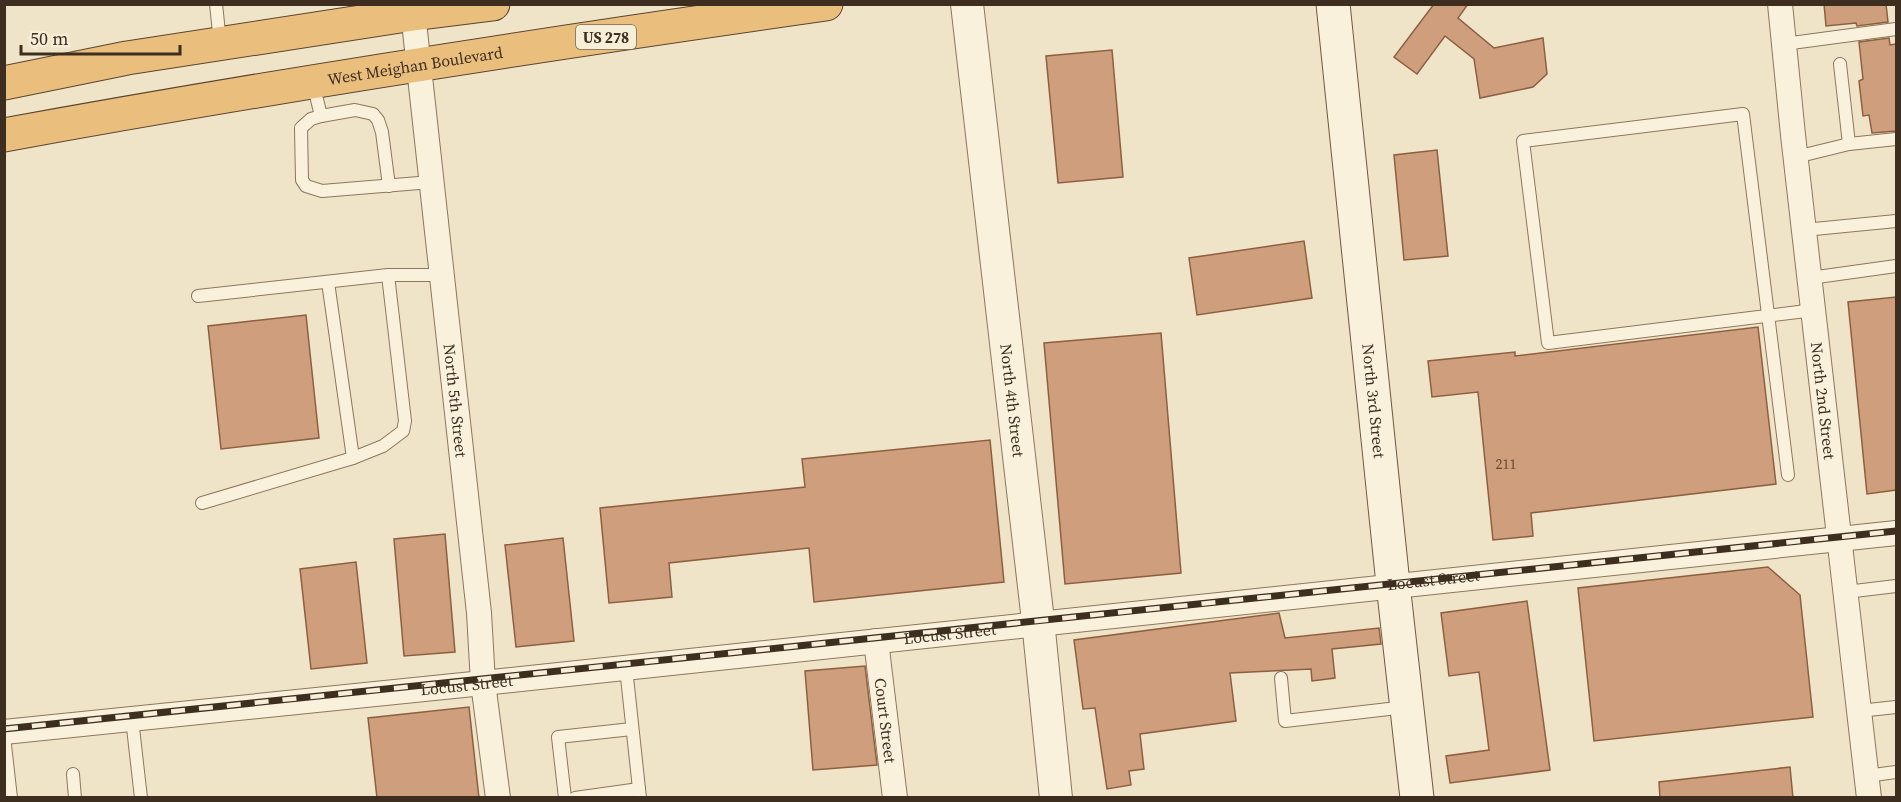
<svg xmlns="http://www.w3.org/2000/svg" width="1901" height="802" font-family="'Source Serif 4',serif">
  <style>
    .building { fill: #cf9f7d; stroke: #8d5f41; stroke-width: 1.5 }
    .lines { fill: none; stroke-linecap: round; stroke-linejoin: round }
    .service-casing { stroke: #8d765c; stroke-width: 14 }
    .minor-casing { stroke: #8d765c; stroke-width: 26 }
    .tertiary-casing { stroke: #8d765c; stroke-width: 34 }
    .secondary-casing { stroke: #6f573f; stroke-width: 35 }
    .trunk-casing { stroke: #5b4430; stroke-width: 35 }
    .service { stroke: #faf1dc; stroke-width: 12 }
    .minor { stroke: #faf1dc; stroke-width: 24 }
    .tertiary { stroke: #faf1dc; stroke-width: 32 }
    .secondary { stroke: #faf1dc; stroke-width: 33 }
    .trunk { stroke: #eabe7c; stroke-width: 33 }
    .rail-casing { stroke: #3d2e20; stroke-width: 7 }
    .rail { stroke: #f7eed8; stroke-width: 4.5; stroke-dasharray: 14; stroke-linecap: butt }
    .labels { text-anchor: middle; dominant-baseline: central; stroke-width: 6; stroke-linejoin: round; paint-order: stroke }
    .number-label { font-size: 14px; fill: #624a37 }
    .shield { fill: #f7eed8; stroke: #756857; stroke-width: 1.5 }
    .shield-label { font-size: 15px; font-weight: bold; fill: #3d2e20 }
    .street-label { font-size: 16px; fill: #3d2e20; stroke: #f7eed8 }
  </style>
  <rect width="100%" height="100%" fill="#f0e4c8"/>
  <g class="building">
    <path d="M1434 4H1468L1458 18 1494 48 1543 38 1547 74 1533 87 1480 98 1474 59 1445 36 1417 74 1394 57Z"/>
    <path d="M1824 4H1886L1888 22 1857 26 1856 23 1826 26Z"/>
    <path d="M1889 38 1890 45 1896 44V131L1872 133 1869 115 1863 116 1859 81 1863 79 1859 42Z"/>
    <path d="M1112 50 1123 177 1058 183 1046 56Z"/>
    <path d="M1437 150 1448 256 1404 260 1394 155Z"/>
    <path d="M1304 241 1312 298 1197 315 1189 258Z"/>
    <path d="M1896 297V490L1867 494 1848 302Z"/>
    <path d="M306 315 319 438 221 449 208 326Z"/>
    <path d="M1758 327 1776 484 1531 513 1533 536 1493 540 1478 392 1432 397 1428 361 1515 352V356Z"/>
    <path d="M1161 333 1181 573 1065 584 1044 343Z"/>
    <path d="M990 440 1004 582 814 602 809 548 669 563 672 597 609 603 600 508 805 487 802 459Z"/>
    <path d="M445 534 455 652 404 656 394 539Z"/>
    <path d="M563 538 574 641 516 647 505 545Z"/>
    <path d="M356 562 367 663 311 669 300 569Z"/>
    <path d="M1768 567 1800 595 1813 717 1594 741 1578 588Z"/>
    <path d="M1527 601 1550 770 1450 783 1446 756 1489 750 1479 672 1449 676 1441 613Z"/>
    <path d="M1279 613 1285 638 1379 628 1381 644 1332 649 1335 678 1312 681 1311 669 1230 673 1236 721 1140 734 1144 769 1129 771 1131 785 1107 789 1095 708 1083 709 1074 640Z"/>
    <path d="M865 666 877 765 813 770 805 671Z"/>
    <path d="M469 707 479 798H377L368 718Z"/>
    <path d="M1790 767 1793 798H1660L1659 782Z"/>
  </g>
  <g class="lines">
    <defs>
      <g id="service">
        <path d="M216 4 220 42"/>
        <path d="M1784 44 1896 29"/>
        <path d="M1840 64 1849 144 1896 139"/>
        <path d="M313 83 321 116 311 119 301 128 302 180 306 186 322 191 431 182"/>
        <path d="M321 116 355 110 373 114 378 120 382 132 389 186"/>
        <path d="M1796 157 1849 144"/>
        <path d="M1804 230 1896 221"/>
        <path d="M1810 278 1896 266"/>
        <path d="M328 282 353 458"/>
        <path d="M198 296 388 275H441"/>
        <path d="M1788 475 1743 114 1523 141 1548 343 1814 310"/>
        <path d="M202 503 353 458 383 446 403 431 405 421 388 275"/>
        <path d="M1846 592 1896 586"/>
        <path d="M626 668 640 798"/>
        <path d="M1281 678 1285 721 1406 707"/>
        <path d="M1859 711 1896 707"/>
        <path d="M132 719 141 798"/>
        <path d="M4 736 11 798"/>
        <path d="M73 774 75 798"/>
        <path d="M1866 776 1896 772"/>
        <path d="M565 798 558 737 632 729"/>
        <path d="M575 798 639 789"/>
      </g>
      <g id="minor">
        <path id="s1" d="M412 4 479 613 483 683 498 798"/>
        <path id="s2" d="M1780 4 1793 135 1869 798"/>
        <path id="s3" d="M876 641 895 798"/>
        <path id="s4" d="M4 732 483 683 1896 533"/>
      </g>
      <g id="tertiary">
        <path id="s5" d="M967 4 1038 621 1056 798"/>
      </g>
      <g id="secondary">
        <path id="s6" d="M1333 4 1393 584 1417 798"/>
      </g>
      <g id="trunk">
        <path d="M4 83 127 58 413 14 493 4"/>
        <path id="s7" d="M4 135C277 85 551 43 826 4"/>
      </g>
    </defs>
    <use href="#service" class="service-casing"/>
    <use href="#minor" class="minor-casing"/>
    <use href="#tertiary" class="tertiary-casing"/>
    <use href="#secondary" class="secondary-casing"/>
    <use href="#trunk" class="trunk-casing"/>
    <use href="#service" class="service"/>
    <use href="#minor" class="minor"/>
    <use href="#tertiary" class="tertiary"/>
    <use href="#secondary" class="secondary"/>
    <use href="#trunk" class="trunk"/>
    <defs>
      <g id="rail">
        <path id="s8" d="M4 729 1896 531"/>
      </g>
    </defs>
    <use href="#rail" class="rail-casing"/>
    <use href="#rail" class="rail"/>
  </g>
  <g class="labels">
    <g class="number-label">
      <text x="1506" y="464">211</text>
    </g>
    <rect class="shield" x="576" y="25" width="60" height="24" rx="4.5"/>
    <g class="shield-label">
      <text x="606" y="37">US 278</text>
    </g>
    <g class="street-label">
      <text stroke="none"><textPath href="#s7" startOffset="417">West Meighan Boulevard</textPath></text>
      <text stroke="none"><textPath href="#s1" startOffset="399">North 5th Street</textPath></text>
      <text stroke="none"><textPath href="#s5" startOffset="399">North 4th Street</textPath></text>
      <text stroke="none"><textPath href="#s6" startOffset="399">North 3rd Street</textPath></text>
      <text stroke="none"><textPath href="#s2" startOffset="399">North 2nd Street</textPath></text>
      <text stroke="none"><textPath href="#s8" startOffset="1437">Locust Street</textPath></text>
      <text stroke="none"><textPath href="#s4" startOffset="951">Locust Street</textPath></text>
      <text stroke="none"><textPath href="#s4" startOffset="465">Locust Street</textPath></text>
      <text stroke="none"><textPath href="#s3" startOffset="80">Court Street</textPath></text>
    </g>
  </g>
  <rect width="1901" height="802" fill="none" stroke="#3d2e20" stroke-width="12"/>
  <path d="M21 45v9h159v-9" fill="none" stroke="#3d2e20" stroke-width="3"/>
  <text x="30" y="45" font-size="18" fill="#3d2e20" stroke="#f7eed8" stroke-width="4.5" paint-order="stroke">50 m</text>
</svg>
